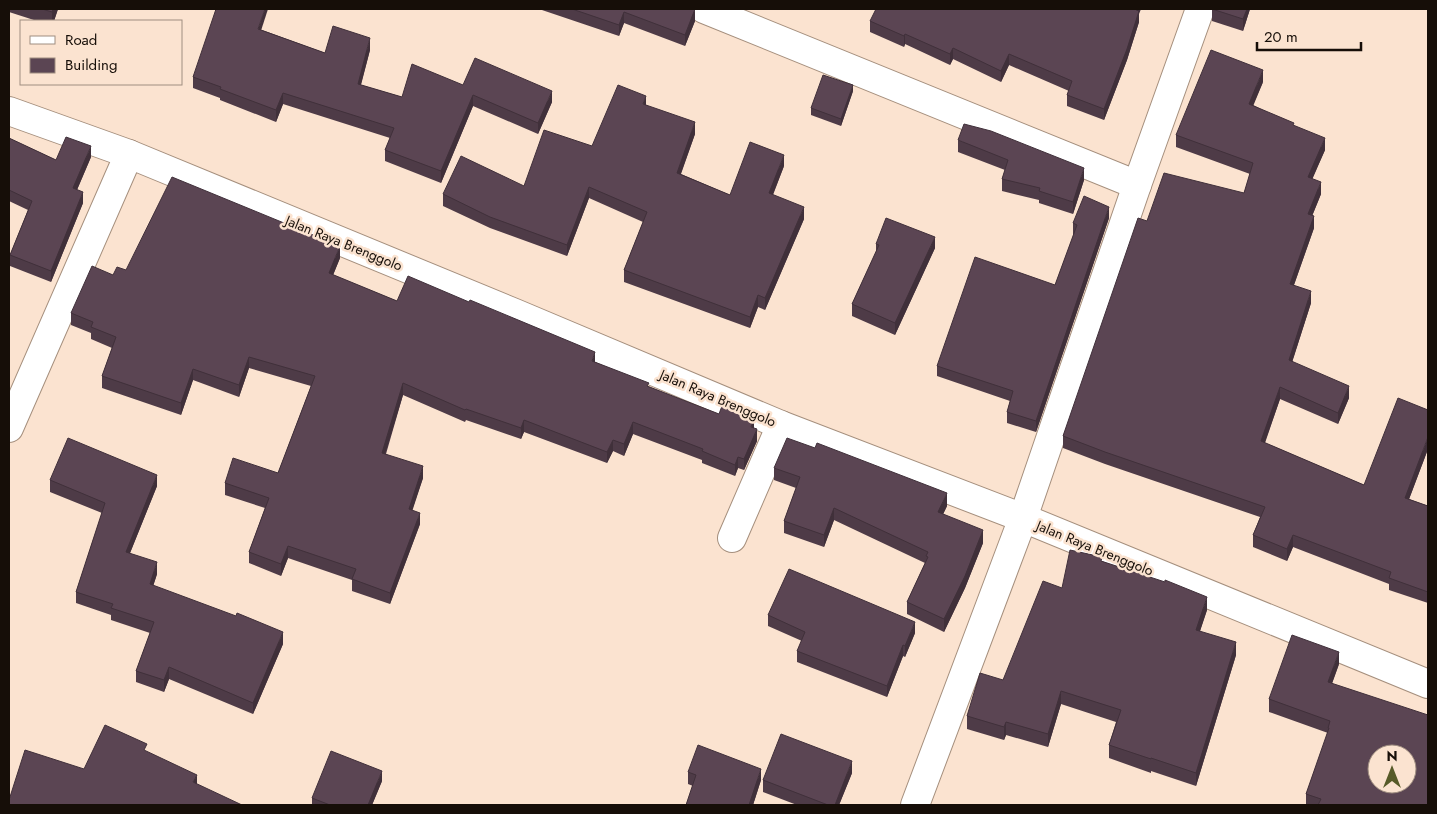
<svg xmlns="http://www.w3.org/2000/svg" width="1437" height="814" font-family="Jost,sans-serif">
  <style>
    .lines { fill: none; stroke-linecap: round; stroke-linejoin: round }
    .minor-casing { stroke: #a58f7d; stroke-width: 30 }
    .tertiary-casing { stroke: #a58f7d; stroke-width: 30 }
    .secondary-casing { stroke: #a58f7d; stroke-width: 30 }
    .minor { stroke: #fff; stroke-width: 28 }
    .tertiary { stroke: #fff; stroke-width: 28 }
    .secondary { stroke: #fff; stroke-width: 28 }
    .wall { fill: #4e3b47 }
    .shaded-wall { fill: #40303a }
    .building { fill: #5b4553; stroke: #40303a; fill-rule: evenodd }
    .labels { text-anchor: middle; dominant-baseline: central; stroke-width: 5; stroke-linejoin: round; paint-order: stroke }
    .street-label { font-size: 14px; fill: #160e08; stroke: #fbe3d0 }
  </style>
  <rect width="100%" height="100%" fill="#fbe3d0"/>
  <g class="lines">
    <defs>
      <g id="minor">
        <path d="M704 9 1137 185"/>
        <path d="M9 428 129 154"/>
        <path d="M732 538 781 425"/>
        <path d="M915 805 1023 518"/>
      </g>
      <path id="tertiary" d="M1023 518 1137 185 1200 9"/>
      <path id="secondary" d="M9 111 129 154 515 313 781 425 1023 518 1428 684"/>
    </defs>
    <use href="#minor" class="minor-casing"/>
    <use href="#tertiary" class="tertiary-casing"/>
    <use href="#secondary" class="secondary-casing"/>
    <use href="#minor" class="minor"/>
    <use href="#tertiary" class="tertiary"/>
    <use href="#secondary" class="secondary"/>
  </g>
  <g class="wall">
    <path d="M9 9H58L54 21H37L9 12Z"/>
    <path d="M539 9H694L695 21 685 46 624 23 619 36Z"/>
    <path d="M1212 9H1250L1243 31 1212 21Z"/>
    <path d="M1139 14V22L1127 60 1104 120 1067 106V95L1069 91 1009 65 1001 82 953 59 950 65 905 44 904 47 870 32V21Z"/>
    <path d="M262 30 325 53 370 50 361 85 402 97 463 85 552 102 538 134 473 106 441 183 385 161V150L390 138 283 104 276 122 220 100V98L193 88V77Z"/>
    <path d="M1263 82 1253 105 1294 126 1325 150 1312 179 1321 194 1312 216 1314 228 1294 285 1311 303 1292 362 1349 398 1338 424 1280 399 1265 443 1364 485 1428 449 1409 499 1428 506V603L1389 590V584L1293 547 1287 561 1253 547V535L1260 517 1105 464 1063 448V436L1147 221 1244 193 1250 174 1176 147V135Z"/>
    <path d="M853 91 841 126 811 115V108Z"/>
    <path d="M646 105 695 134 681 174 730 195 784 166 773 195 804 219 765 310 758 307 750 328 624 282V270L643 222 589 198 567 256 490 228 443 206V194L524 186 592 146Z"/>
    <path d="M9 138 56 160 91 157 77 190 83 203 51 282 10 266V255L28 210 9 201Z"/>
    <path d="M958 140 1084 180 1073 214 1039 203V200L1002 191V179L1005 170 958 152Z"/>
    <path d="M1109 218 1036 432 1007 423V412L1010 401 937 376V366L1055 285 1074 234H1073V223Z"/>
    <path d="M876 244 935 248 895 335 852 316V304L876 252Z"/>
    <path d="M340 258 333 275 397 301 595 362 649 387 754 429 757 441 744 470 738 468 735 476 702 463V460L633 434 624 456 613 451 607 463 524 432 521 439 466 420 465 422 403 395 386 454 423 478 412 510 420 524 390 604 352 591V580L288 558 281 576 249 563V552L265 508 225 495V483L278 473 311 386 249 368 239 397 193 380 181 415 102 388V376L112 348 91 339V333L71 325V313L113 275 126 270Z"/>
    <path d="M774 468 947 506 943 514 983 543 965 588 944 632 907 614V602L925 563 834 520 824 547 784 533V521L796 488 774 480Z"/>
    <path d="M50 480 157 486 130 553 157 574 153 586 283 644 253 714 169 679 164 692 136 682V671L150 633 111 620V615L76 603V592L102 513 50 492Z"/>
    <path d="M1102 561 1207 610 1200 631 1236 655 1196 786 1151 771V773L1109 758V745L1116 722 1061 704 1048 747 1006 735 1004 740 967 729V716L1003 680 1062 588Z"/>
    <path d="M768 615 915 633 905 657 903 656 887 697 797 662V651L802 641 768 626Z"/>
    <path d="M1339 664 1332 683 1428 805H1306V794L1328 733 1269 712V699Z"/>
    <path d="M688 772 761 780 753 805H686L693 786 688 784Z"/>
    <path d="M852 773 839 805H797L763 792V780Z"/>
    <path d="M382 781 372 805H312V798Z"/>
  </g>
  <g class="shaded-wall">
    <path d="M53 9H58L54 21H52V12Z"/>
    <path d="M265 9H268L258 40V29Z"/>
    <path d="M695 9V21L685 46V35Z"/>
    <path d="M1137 9H1141L1139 14V22L1127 60 1104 120V109Z"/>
    <path d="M1247 9H1250L1243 31V19Z"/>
    <path d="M624 12V23L619 36V25Z"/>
    <path d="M905 34V44L904 47V36Z"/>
    <path d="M370 38V50L358 95V84Z"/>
    <path d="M953 48V59L950 65V54Z"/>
    <path d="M1009 54V65L1001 82V71Z"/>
    <path d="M1263 70V82L1249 116V104Z"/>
    <path d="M853 85V91L841 126V119Z"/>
    <path d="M552 91V102L538 134V123Z"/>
    <path d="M283 93V104L276 122V110Z"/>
    <path d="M473 95V106L441 183V171Z"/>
    <path d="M646 96V108L643 104Z"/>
    <path d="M695 122V134L677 184V173Z"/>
    <path d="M1325 138V150L1308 189V177Z"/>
    <path d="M91 146V157L73 199V188Z"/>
    <path d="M784 155V166L769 204V193Z"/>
    <path d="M1084 168V180L1073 214V202Z"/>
    <path d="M1321 182V194L1308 226V214Z"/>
    <path d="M589 187V198L567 256V245Z"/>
    <path d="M83 192V203L51 282V271Z"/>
    <path d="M804 207V219L765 310V298Z"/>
    <path d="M1109 207V218L1036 432V421Z"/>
    <path d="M1314 216V228L1290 296V284Z"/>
    <path d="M935 237V248L895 335V323Z"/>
    <path d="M340 246V258L329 285V273Z"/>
    <path d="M1311 291V303L1289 372V360Z"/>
    <path d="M758 295V307L750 328V317Z"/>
    <path d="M595 352V364L592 361Z"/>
    <path d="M249 357V368L239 397V385Z"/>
    <path d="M193 369V380L181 415V403Z"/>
    <path d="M403 383V395L382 464V453Z"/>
    <path d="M1349 386V398L1338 424V413Z"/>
    <path d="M1280 387V399L1261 453V441Z"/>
    <path d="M754 419V431L751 427Z"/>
    <path d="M524 420V432L521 439V428Z"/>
    <path d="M633 422V434L624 456V444Z"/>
    <path d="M757 429V441L744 470V459Z"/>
    <path d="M1428 437V449L1405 510V498Z"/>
    <path d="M613 440V451L607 463V452Z"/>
    <path d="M738 457V468L735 476V465Z"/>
    <path d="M423 466V478L409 521V509Z"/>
    <path d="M157 475V486L126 563V552Z"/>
    <path d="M947 493V506L938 525V512Z"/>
    <path d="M834 508V520L824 547V535Z"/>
    <path d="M420 513V524L390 604V593Z"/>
    <path d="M983 530V543L965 588 944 632V619Z"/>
    <path d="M1293 535V547L1287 561V549Z"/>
    <path d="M288 546V558L281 576V564Z"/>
    <path d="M157 562V574L150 596V584Z"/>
    <path d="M1207 597V610L1196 643V630Z"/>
    <path d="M915 622V633L905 657V646Z"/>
    <path d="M283 632V644L253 714V703Z"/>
    <path d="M1236 642V655L1196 786V773Z"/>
    <path d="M903 645V656L887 697V686Z"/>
    <path d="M1339 652V664L1328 695V682Z"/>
    <path d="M169 667V679L164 692V680Z"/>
    <path d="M1061 691V704L1048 747V734Z"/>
    <path d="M1006 722V735L1004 740V727Z"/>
    <path d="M852 761V773L839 805H835Z"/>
    <path d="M761 769V780L753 805H749Z"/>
    <path d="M382 771V781L372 805H368Z"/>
    <path d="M197 775V786L193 782Z"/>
  </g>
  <g class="building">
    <path d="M42 9H53L52 12Z"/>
    <path d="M216 9H265L258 29 325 53 333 26 370 38 358 84 402 97 412 64 463 85 475 58 552 91 538 123 473 95 441 171 385 150 394 128 283 93 276 110 220 89 221 87 193 77Z"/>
    <path d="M572 9H695L685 35 624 12 619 25Z"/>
    <path d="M876 9H1137L1136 10 1139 11 1127 49 1104 109 1067 95 1072 81 1009 54 1001 71 953 48 950 54 905 34 904 36 870 21Z"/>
    <path d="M1212 9H1247L1243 19Z"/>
    <path d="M1211 50 1263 70 1249 104 1294 123 1293 125 1325 138 1308 177 1321 182 1308 214 1314 216 1290 284 1311 291 1289 360 1349 386 1338 413 1280 387 1261 441 1364 485 1398 398 1428 410V437L1405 498 1428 506V592L1389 578 1391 572 1293 535 1287 549 1253 535 1265 507 1105 452 1063 436 1138 218 1147 221 1164 173 1244 193 1253 163 1176 135Z"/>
    <path d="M823 75 853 85 841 119 811 108Z"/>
    <path d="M618 85 646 96 643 104 695 122 677 173 730 195 750 142 784 155 769 193 804 207 765 298 758 295 750 317 624 270 647 212 589 187 567 245 490 217 443 194 461 156 524 186 544 130 592 146Z"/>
    <path d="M964 124 991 131 1084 168 1073 202 1039 191 1040 188 1002 179 1008 160 958 140Z"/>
    <path d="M66 137 91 146 73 188 83 192 51 271 10 255 32 201 9 190V138L56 160Z"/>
    <path d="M172 177 340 246 329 273 397 301 408 276 469 302 470 300 595 352 592 361 649 383 647 386 719 414 722 406 754 419 751 427 757 429 744 459 738 457 735 465 702 451 703 449 633 422 624 444 613 440 607 452 524 420 521 428 466 409 465 410 403 383 382 453 423 466 409 509 420 513 390 593 352 579 356 569 288 546 281 564 249 552 269 498 225 483 233 458 278 473 315 376 249 357 239 385 193 369 181 403 102 376 116 337 91 327 93 322 71 313 92 266 113 275 117 267 126 270Z"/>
    <path d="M1084 196 1109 207 1036 421 1007 412 1013 391 937 366 975 257 1055 285 1077 225 1073 223Z"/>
    <path d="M886 218 935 237 895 323 852 304 879 245 876 244Z"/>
    <path d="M68 438 157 475 126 552 157 562 150 584 236 616 237 613 283 632 253 703 169 667 164 680 136 671 154 622 111 608 113 604 76 592 105 503 50 480Z"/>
    <path d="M787 438 815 448 817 443 947 493 938 512 983 530 965 576 944 619 907 602 928 557 926 556 928 552 834 508 824 535 784 521 800 477 774 468Z"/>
    <path d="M1070 550 1102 557 1101 561 1165 582V580L1207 597 1196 630 1236 642 1196 773 1151 758V759L1109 745 1121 710 1061 691 1048 734 1006 722 1004 727 967 716 980 673 1003 680 1043 581 1062 588Z"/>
    <path d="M789 569 915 622 905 646 903 645 887 686 797 651 805 632 768 615Z"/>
    <path d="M1292 635 1339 652 1328 682 1428 715V805H1318L1321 799 1306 794 1329 728H1328L1330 721 1269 699ZM1377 754H1407V784H1377Z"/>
    <path d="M105 725 147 744 144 750 197 775 193 782 242 805H9V800L25 750 84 769Z"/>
    <path d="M781 734 852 761 835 805H828L763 780Z"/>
    <path d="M698 745 761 769 749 805H686L696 775 688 772Z"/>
    <path d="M331 751 382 771 368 805H330L312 798Z"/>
  </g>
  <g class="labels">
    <g class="street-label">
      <text transform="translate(344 243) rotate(22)">Jalan Raya Brenggolo</text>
      <text transform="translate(718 398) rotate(23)">Jalan Raya Brenggolo</text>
      <text transform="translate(1095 548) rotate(22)">Jalan Raya Brenggolo</text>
    </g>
  </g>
  <rect width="1437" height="814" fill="none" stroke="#160e08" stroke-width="20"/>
  <rect x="20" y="20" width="162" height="65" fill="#fbe3d0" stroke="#9f8e80"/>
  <rect x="30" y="36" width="25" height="8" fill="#ffffff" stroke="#9f8e80"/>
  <text x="65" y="45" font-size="15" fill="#160e08">Road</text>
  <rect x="30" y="58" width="25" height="15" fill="#5b4553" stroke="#9f8e80"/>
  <text x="65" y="70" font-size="15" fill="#160e08">Building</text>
  <g transform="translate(1392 769)"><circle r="24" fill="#fbe3d0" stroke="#9f8e80"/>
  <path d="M0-4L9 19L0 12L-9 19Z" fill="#575a28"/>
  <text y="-8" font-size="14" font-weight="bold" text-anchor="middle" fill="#160e08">N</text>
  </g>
  <path d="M1257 42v8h104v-8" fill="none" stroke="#160e08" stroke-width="2.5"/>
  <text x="1264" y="42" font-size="15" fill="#160e08" stroke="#fbe3d0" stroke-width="4" paint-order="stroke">20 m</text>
</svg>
